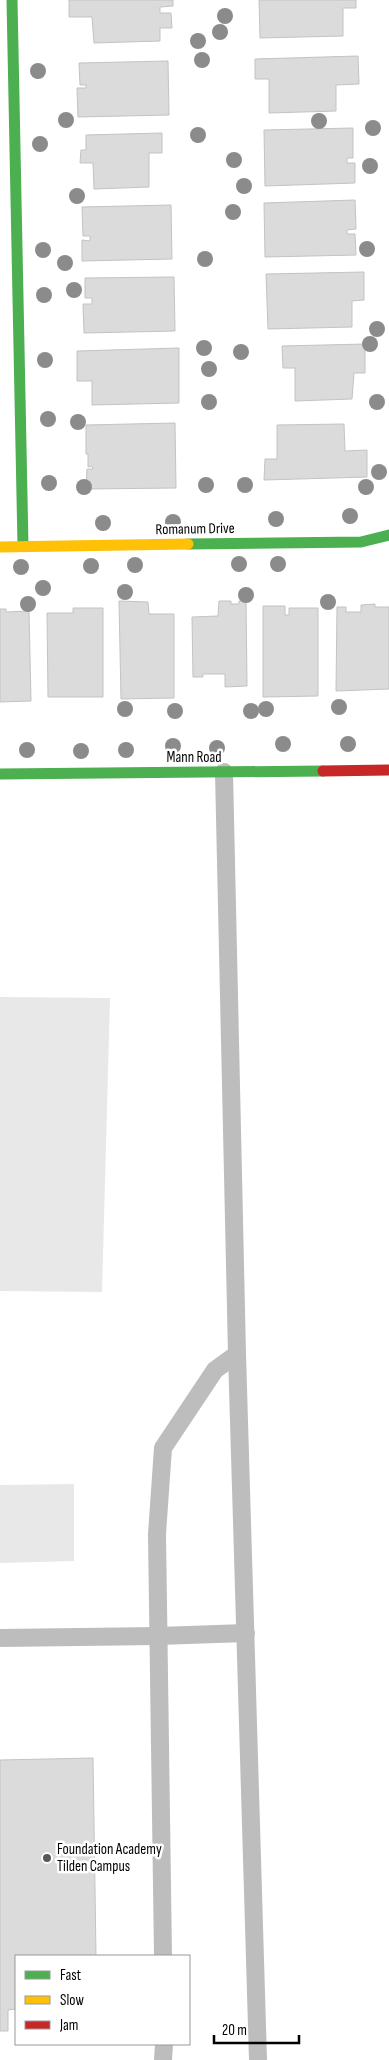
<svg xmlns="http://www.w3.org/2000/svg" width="389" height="2060" font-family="'Sofia Sans Condensed',sans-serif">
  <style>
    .green { fill: #e8e8e8 }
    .building { fill: #dbdbdb; stroke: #c3c3c3 }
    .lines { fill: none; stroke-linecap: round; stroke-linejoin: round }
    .lane { stroke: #bdbdbd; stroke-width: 18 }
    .fast { stroke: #4caf50; stroke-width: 11 }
    .slow { stroke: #ffc107; stroke-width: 11 }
    .jam { stroke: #c62828; stroke-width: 11 }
    .tree { fill: #8b8b8b }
    .poi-dot { fill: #595959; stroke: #fff; stroke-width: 2 }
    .labels { text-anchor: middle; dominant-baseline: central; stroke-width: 5; stroke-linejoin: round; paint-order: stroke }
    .street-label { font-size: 15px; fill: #000; stroke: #fff }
    .poi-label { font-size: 15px; fill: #000; stroke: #fff; text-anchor: start }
  </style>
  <rect width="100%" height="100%" fill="#fff"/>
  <g class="green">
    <path d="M0 997 110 998 102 1292 0 1291Z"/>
    <path d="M74 1484V1561L0 1563V1485Z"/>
  </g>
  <g class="building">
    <path d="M69 0H173V6L160 7V13H171L172 28H160V41L94 43 92 17H69Z"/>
    <path d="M259 0H356V8H343V36L260 38Z"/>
    <path d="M358 56 359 84 336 85V111L269 113V79H255V59Z"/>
    <path d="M168 61 169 115 78 117 77 88H86V85H80L79 63Z"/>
    <path d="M353 128V158H347V163H355V183L265 186 264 130Z"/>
    <path d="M162 133V153H149V187L94 189 93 163H80L81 150H86V135Z"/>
    <path d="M355 200 356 229 347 230V234H355L356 255 265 257 264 203Z"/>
    <path d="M171 205 172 259 82 261V240L90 241V236H83L82 207Z"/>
    <path d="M364 272V300L352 301V327L268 329 266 274Z"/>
    <path d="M174 277 175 331 84 333 83 304H92V298H85V278Z"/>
    <path d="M365 344V373H354L352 399 295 401V368H283L282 346Z"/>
    <path d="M179 348V403L92 405V381H77V351Z"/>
    <path d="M175 423 176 488 86 489 87 469H93L92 466 88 467V454H86V425Z"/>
    <path d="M344 424 345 451 367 450V477L264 480 265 459H277V425Z"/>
    <path d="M119 601 148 602 149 614H174V698L121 699Z"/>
    <path d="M219 601H231V604H239V601H246L247 686 225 687V674H203V677H193L192 617 218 616Z"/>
    <path d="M375 604V607H389V689L336 691 337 607H346V612H361V605Z"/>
    <path d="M263 606H285V615H289V608H318V696L263 697Z"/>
    <path d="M73 608H103V697H48L47 613H73Z"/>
    <path d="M0 609H6V612L29 611 31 701 0 702Z"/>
    <path d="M93 1758 96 1956H16V2009L8 2010V2031H0V1760Z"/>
  </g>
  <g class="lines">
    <g class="lane">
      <path d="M224 772 237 1354 258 2060"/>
      <path d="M0 1638 158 1636 246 1633"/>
      <path d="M163 1956 157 1534 163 1448 215 1370 237 1354"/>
      <path d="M163 2060 164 2044"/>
    </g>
    <g class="fast">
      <path d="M12 0 23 546"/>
      <path d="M188 544 361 542 389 535"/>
      <path d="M0 774 323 771"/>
    </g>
    <path class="slow" d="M0 547 188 544"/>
    <path class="jam" d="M323 771 389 770"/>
  </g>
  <g class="tree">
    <circle cx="225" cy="16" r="8"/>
    <circle cx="220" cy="32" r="8"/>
    <circle cx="198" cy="41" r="8"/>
    <circle cx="202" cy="60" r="8"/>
    <circle cx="38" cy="71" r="8"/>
    <circle cx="66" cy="120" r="8"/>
    <circle cx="319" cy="121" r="8"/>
    <circle cx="373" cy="128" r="8"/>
    <circle cx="198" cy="135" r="8"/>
    <circle cx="40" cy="144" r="8"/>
    <circle cx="234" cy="160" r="8"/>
    <circle cx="370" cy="166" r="8"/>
    <circle cx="244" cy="186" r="8"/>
    <circle cx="77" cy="196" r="8"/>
    <circle cx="233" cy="212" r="8"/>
    <circle cx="367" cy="249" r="8"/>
    <circle cx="43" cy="250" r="8"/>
    <circle cx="205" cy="259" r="8"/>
    <circle cx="65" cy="263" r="8"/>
    <circle cx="74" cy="290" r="8"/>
    <circle cx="44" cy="295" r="8"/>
    <circle cx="377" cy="329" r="8"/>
    <circle cx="370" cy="344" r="8"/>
    <circle cx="204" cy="348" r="8"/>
    <circle cx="241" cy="352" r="8"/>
    <circle cx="45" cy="360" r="8"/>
    <circle cx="209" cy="369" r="8"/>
    <circle cx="209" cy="402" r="8"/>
    <circle cx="377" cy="402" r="8"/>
    <circle cx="48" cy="419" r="8"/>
    <circle cx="78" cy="422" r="8"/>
    <circle cx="379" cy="472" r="8"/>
    <circle cx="49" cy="483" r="8"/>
    <circle cx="206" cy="485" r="8"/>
    <circle cx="245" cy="485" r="8"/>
    <circle cx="84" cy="487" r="8"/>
    <circle cx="366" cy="487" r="8"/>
    <circle cx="350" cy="516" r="8"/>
    <circle cx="276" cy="519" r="8"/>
    <circle cx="173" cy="522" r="8"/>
    <circle cx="103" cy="523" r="8"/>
    <circle cx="239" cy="564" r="8"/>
    <circle cx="278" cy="564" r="8"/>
    <circle cx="135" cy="565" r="8"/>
    <circle cx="91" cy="566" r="8"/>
    <circle cx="21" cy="567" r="8"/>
    <circle cx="43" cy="588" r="8"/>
    <circle cx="125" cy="592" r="8"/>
    <circle cx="246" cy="595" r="8"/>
    <circle cx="328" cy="602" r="8"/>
    <circle cx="28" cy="604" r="8"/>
    <circle cx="339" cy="707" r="8"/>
    <circle cx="125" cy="709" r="8"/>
    <circle cx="266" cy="709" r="8"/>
    <circle cx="175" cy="711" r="8"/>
    <circle cx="251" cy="711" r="8"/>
    <circle cx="283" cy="744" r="8"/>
    <circle cx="348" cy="744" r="8"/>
    <circle cx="173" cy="746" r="8"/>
    <circle cx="217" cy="748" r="8"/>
    <circle cx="27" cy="750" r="8"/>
    <circle cx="126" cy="750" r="8"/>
    <circle cx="81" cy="751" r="8"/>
  </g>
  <circle class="poi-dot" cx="47" cy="1858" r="5"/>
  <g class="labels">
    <g class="street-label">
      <text transform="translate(195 529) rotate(-1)">Romanum Drive</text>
      <text x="194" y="757">Mann Road</text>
    </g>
    <g class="poi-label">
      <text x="57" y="1849">Foundation Academy<tspan x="57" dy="17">Tilden Campus</tspan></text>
    </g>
  </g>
  <rect x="15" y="1955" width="175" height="90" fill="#ffffff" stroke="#999999"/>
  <rect x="25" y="1971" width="25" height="8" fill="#4caf50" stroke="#999999"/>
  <text x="60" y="1980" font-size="15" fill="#000000">Fast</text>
  <rect x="25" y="1996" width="25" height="8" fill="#ffc107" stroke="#999999"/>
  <text x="60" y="2005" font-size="15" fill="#000000">Slow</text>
  <rect x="25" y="2021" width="25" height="8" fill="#c62828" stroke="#999999"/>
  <text x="60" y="2030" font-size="15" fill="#000000">Jam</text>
  <path d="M214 2035v8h85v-8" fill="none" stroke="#000000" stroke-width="2.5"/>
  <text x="222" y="2035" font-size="15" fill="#000000" stroke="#ffffff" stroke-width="4" paint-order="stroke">20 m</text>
</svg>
